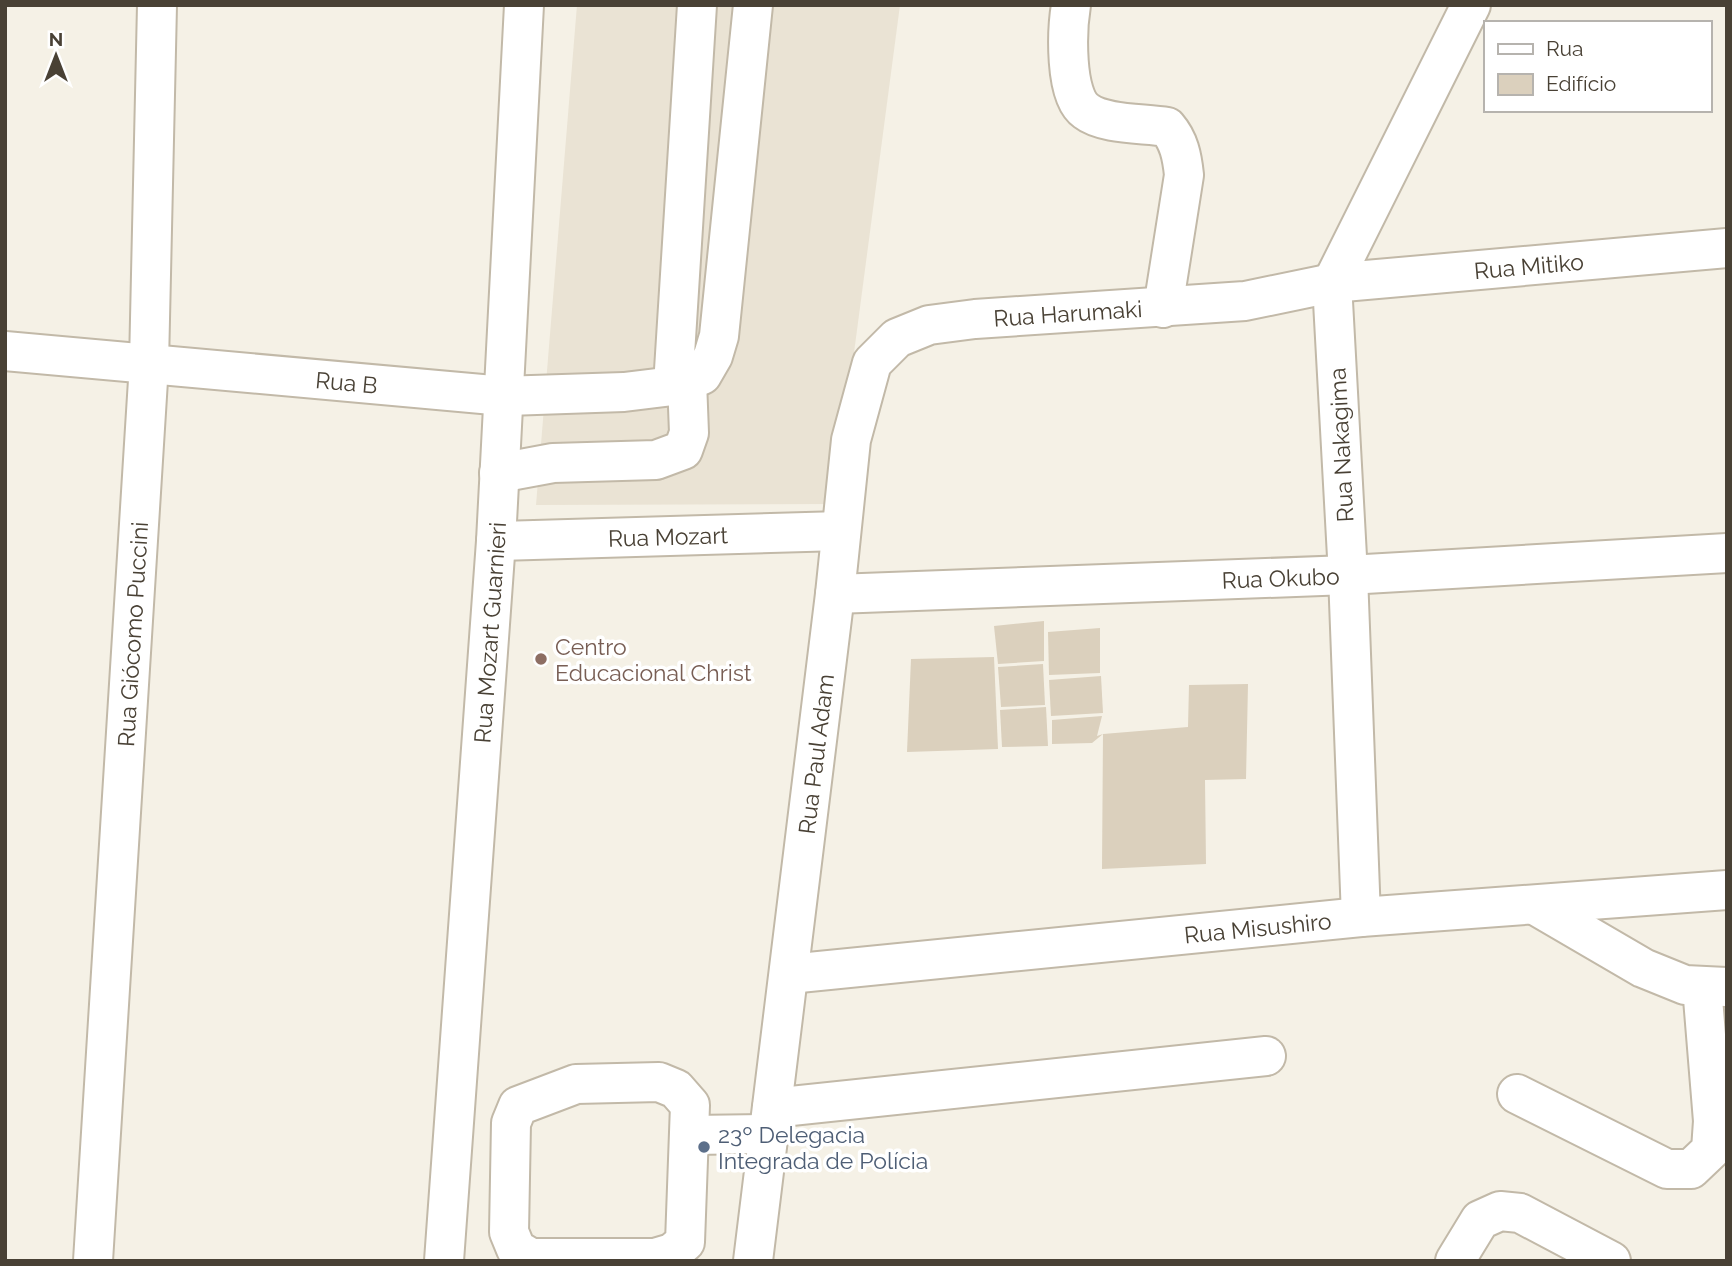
<svg xmlns="http://www.w3.org/2000/svg" width="1732" height="1266" font-family="Raleway,sans-serif">
  <style>
    .residential { fill: #eae3d4 }
    .building { fill: #dbd0bd }
    .lines { fill: none; stroke-linecap: round; stroke-linejoin: round }
    .minor-casing { stroke: #c2b9a8; stroke-width: 42 }
    .minor { stroke: #fff; stroke-width: 38 }
    .education-dot { fill: #8d6e63; stroke: #fff; stroke-width: 2.5 }
    .service-dot { fill: #5c6f8a; stroke: #fff; stroke-width: 2.5 }
    .labels { text-anchor: middle; dominant-baseline: central; stroke-width: 7; stroke-linejoin: round; paint-order: stroke }
    .street-label { font-size: 23px; fill: #494135; stroke: #fff }
    .education-label { font-size: 23px; fill: #785e54; stroke: #fff; text-anchor: start }
    .service-label { font-size: 23px; fill: #4e5e75; stroke: #fff; text-anchor: start }
  </style>
  <rect width="100%" height="100%" fill="#f5f1e6"/>
  <path class="residential" d="M577 5H900L834 504 536 505Z"/>
  <g class="building">
    <path d="M1044 621V661L998 664 994 626Z"/>
    <path d="M1100 628V673L1049 675 1048 632Z"/>
    <path d="M994 657 998 749 907 752 911 659Z"/>
    <path d="M1043 664 1045 705 1001 707 998 667Z"/>
    <path d="M1101 676 1103 713 1051 716 1049 680Z"/>
    <path d="M1248 684 1246 779 1205 780 1206 864 1102 869 1103 734 1188 727 1189 685Z"/>
    <path d="M1046 707 1048 746 1002 747 1000 710Z"/>
    <path d="M1102 716 1097 736 1103 734 1092 743 1052 744V720Z"/>
  </g>
  <g class="lines">
    <defs>
      <g id="minor">
        <path d="M1071 5C1067 29 1064 96 1086 111 1104 125 1144 123 1167 127 1179 141 1182 156 1184 175L1163 308"/>
        <path id="s1" d="M5 351 504 396 624 392 673 386 702 375 713 356 719 336 753 5"/>
        <path d="M673 386 697 5"/>
        <path d="M499 473 553 463 656 460 683 450 689 433 687 381"/>
        <path id="s2" d="M496 541 841 531"/>
        <path id="s3" d="M835 594 1348 575 1727 553"/>
        <path d="M1535 905 1643 968 1685 985 1726 987"/>
        <path d="M1361 917 1348 575 1332 283 1471 5"/>
        <path id="s4" d="M789 974 1361 917 1727 890"/>
        <path d="M659 1082 676 1089 690 1105 685 1242 672 1253 655 1258H531L516 1249 509 1232 511 1123 518 1106 576 1084Z"/>
        <path d="M1517 1094 1667 1169H1691L1711 1150 1713 1121 1702 986"/>
        <path d="M772 1108 1266 1056"/>
        <path d="M691 1135 769 1134"/>
        <path id="s5" d="M93 1261 149 364 157 5"/>
        <path id="s6" d="M444 1261 496 541 524 5"/>
        <path id="s7" d="M753 1261 835 594 851 440 872 363 897 338 929 325 975 319 1245 301 1332 283 1727 248"/>
        <path d="M1455 1261 1480 1220 1500 1211 1520 1213 1611 1261"/>
      </g>
    </defs>
    <use href="#minor" class="minor-casing"/>
    <use href="#minor" class="minor"/>
  </g>
  <circle class="education-dot" cx="541" cy="659" r="7"/>
  <circle class="service-dot" cx="704" cy="1147" r="7"/>
  <g class="labels">
    <g class="street-label">
      <text stroke="none"><textPath href="#s7" startOffset="1580">Rua Mitiko</textPath></text>
      <text stroke="none"><textPath href="#s7" startOffset="1116">Rua Harumaki</textPath></text>
      <text stroke="none"><textPath href="#s1" startOffset="343">Rua B</textPath></text>
      <text transform="translate(1341 445) rotate(-93)">Rua Nakagima</text>
      <text stroke="none"><textPath href="#s2" startOffset="172">Rua Mozart</textPath></text>
      <text stroke="none"><textPath href="#s3" startOffset="446">Rua Okubo</textPath></text>
      <text stroke="none"><textPath href="#s5" startOffset="628">Rua Giócomo Puccini</textPath></text>
      <text stroke="none"><textPath href="#s6" startOffset="630">Rua Mozart Guarnieri</textPath></text>
      <text stroke="none"><textPath href="#s7" startOffset="511">Rua Paul Adam</textPath></text>
      <text stroke="none"><textPath href="#s4" startOffset="471">Rua Misushiro</textPath></text>
    </g>
    <g class="education-label">
      <text x="555" y="646">Centro<tspan x="555" dy="26">Educacional Christ</tspan></text>
    </g>
    <g class="service-label">
      <text x="718" y="1134">23º Delegacia<tspan x="718" dy="26">Integrada de Polícia</tspan></text>
    </g>
  </g>
  <rect width="1732" height="1266" fill="none" stroke="#494135" stroke-width="14"/>
  <rect x="1484" y="21" width="228" height="91" fill="#ffffff" stroke="#b6b3ae" stroke-width="2"/>
  <rect x="1498" y="44" width="35" height="10" fill="#ffffff" stroke="#b6b3ae" stroke-width="2"/>
  <text x="1546" y="56" font-size="21" fill="#494135">Rua</text>
  <rect x="1498" y="74" width="35" height="21" fill="#dbd0bd" stroke="#b6b3ae" stroke-width="2"/>
  <text x="1546" y="91" font-size="21" fill="#494135">Edifício</text>
  <g transform="translate(56 56)" stroke="#ffffff" stroke-width="5" paint-order="stroke">
  <path d="M0-5L12 26L0 18L-12 26Z" fill="#494135"/>
  <text y="-10" font-size="19" font-weight="bold" text-anchor="middle" fill="#494135">N</text>
  </g>
</svg>
